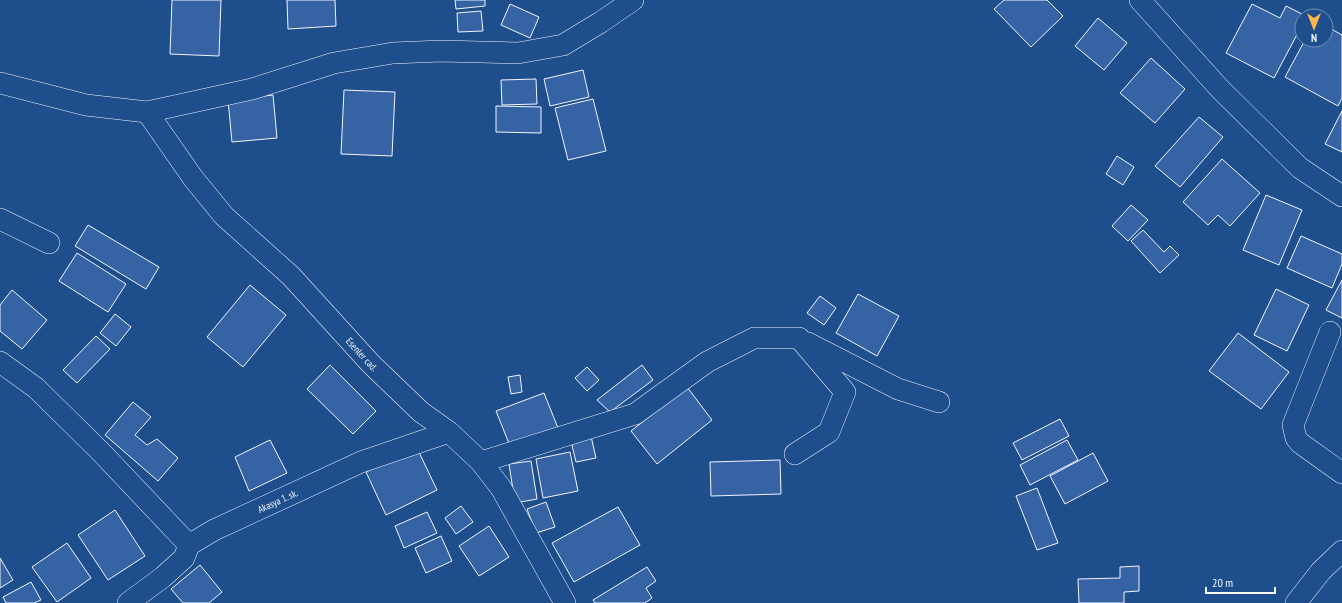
<svg xmlns="http://www.w3.org/2000/svg" width="1342" height="603" font-family="'PT Sans Narrow',sans-serif">
  <style>
    .building { fill: #3563a3; stroke: #f2f6ff }
    .lines { fill: none; stroke-linecap: round; stroke-linejoin: round }
    .street-casing { stroke: #f2f6ff; stroke-width: 22 }
    .street { stroke: #1f4e8c; stroke-width: 21 }
    .labels { text-anchor: middle; dominant-baseline: central; stroke-width: 3; stroke-linejoin: round; paint-order: stroke }
    .street-label { font-size: 10px; fill: #f2f6ff; stroke: #1f4e8c }
  </style>
  <rect width="100%" height="100%" fill="#1f4e8c"/>
  <g class="building">
    <path d="M172 0H221L219 56 170 54Z"/>
    <path d="M287 0H335L336 26 288 29Z"/>
    <path d="M455 0H485V6L456 9Z"/>
    <path d="M1004 0H1047L1063 16 1031 47 994 9Z"/>
    <path d="M510 4 539 17 530 38 501 25Z"/>
    <path d="M1252 4 1280 18 1286 6 1306 16H1302V25L1274 78 1226 53Z"/>
    <path d="M481 11 483 31 458 32 457 13Z"/>
    <path d="M1098 18 1127 43 1104 70 1075 46Z"/>
    <path d="M1326 26 1342 35V98L1338 106 1285 77 1305 40H1326Z"/>
    <path d="M1151 58 1185 89 1155 123 1120 93Z"/>
    <path d="M583 70 589 97 550 106 544 79Z"/>
    <path d="M536 79 537 104 502 105 501 80Z"/>
    <path d="M344 90 395 92 392 156 341 154Z"/>
    <path d="M273 95 277 138 232 142 228 100Z"/>
    <path d="M593 99 606 151 568 160 555 108Z"/>
    <path d="M496 106 541 107V133L496 132Z"/>
    <path d="M1342 111V152L1325 144Z"/>
    <path d="M1199 117 1223 137 1180 187 1155 166Z"/>
    <path d="M1117 156 1134 167 1123 185 1106 174Z"/>
    <path d="M1222 159 1260 193 1230 226 1218 215 1208 225 1183 202Z"/>
    <path d="M1266 195 1302 210 1279 265 1243 250Z"/>
    <path d="M1131 205 1148 220 1128 241 1112 226Z"/>
    <path d="M88 225 159 267 146 289 75 246Z"/>
    <path d="M1143 230 1164 252 1170 246 1179 255 1160 273 1131 241Z"/>
    <path d="M1301 236 1342 254V264L1332 288 1287 268Z"/>
    <path d="M77 253 126 284 108 312 59 281Z"/>
    <path d="M1342 280V318L1326 310Z"/>
    <path d="M250 285 286 315 243 367 207 337Z"/>
    <path d="M1276 289 1309 305 1287 351 1254 335Z"/>
    <path d="M12 290 47 320 22 349 0 331V305Z"/>
    <path d="M858 294 899 316 877 356 836 333Z"/>
    <path d="M820 296 836 308 824 325 807 313Z"/>
    <path d="M115 314 131 327 116 346 100 333Z"/>
    <path d="M1238 333 1289 372 1261 409 1209 371Z"/>
    <path d="M96 336 110 349 77 383 63 370Z"/>
    <path d="M330 365 376 411 353 434 307 389Z"/>
    <path d="M642 365 653 380 610 412 597 400Z"/>
    <path d="M587 367 599 380 587 391 575 378Z"/>
    <path d="M520 375 522 392 511 394 508 377Z"/>
    <path d="M687 387 712 420 657 464 631 431Z"/>
    <path d="M544 393 558 428 510 446 496 411Z"/>
    <path d="M133 402 151 417 135 435 147 445 157 439 178 458 158 481 105 435Z"/>
    <path d="M1060 419 1069 436 1022 460 1013 443Z"/>
    <path d="M590 432 596 458 576 462 570 437Z"/>
    <path d="M270 440 287 473 249 491 235 457Z"/>
    <path d="M1067 440 1078 460 1030 485 1020 465Z"/>
    <path d="M417 448 437 490 386 515 366 472Z"/>
    <path d="M570 452 578 491 543 498 536 459Z"/>
    <path d="M1093 453 1108 481 1065 504 1050 476Z"/>
    <path d="M780 460 781 494 711 496 710 462Z"/>
    <path d="M531 461 537 499 515 503 509 464Z"/>
    <path d="M1037 488 1058 543 1037 550 1016 496Z"/>
    <path d="M546 502 555 527 536 533 527 509Z"/>
    <path d="M461 506 473 522 456 534 445 518Z"/>
    <path d="M618 507 640 545 574 582 552 543Z"/>
    <path d="M115 510 145 556 108 580 78 535Z"/>
    <path d="M427 512 437 533 404 548 395 526Z"/>
    <path d="M489 526 509 557 479 576 459 546Z"/>
    <path d="M441 536 452 561 426 573 415 548Z"/>
    <path d="M67 543 91 578 57 602 32 567Z"/>
    <path d="M0 558 13 580 0 588Z"/>
    <path d="M200 565 222 592 209 603H183L171 589Z"/>
    <path d="M1139 566V591L1124 592V603H1079L1078 579 1120 578V567Z"/>
    <path d="M647 567 656 581 646 588 652 598 645 603H595L593 600Z"/>
    <path d="M31 582 41 600 34 603H6L3 597Z"/>
  </g>
  <g class="lines">
    <defs>
      <g id="street">
        <path d="M1140 0 1220 89 1300 168 1342 196"/>
        <path d="M0 83 86 105 147 112 252 89 334 63 393 53 441 51 518 53 563 45 601 22 633 0"/>
        <path id="s1" d="M147 112 193 178 224 216 291 276 371 364 421 412 449 432 481 462 501 488 565 603"/>
        <path d="M0 219 49 243"/>
        <path d="M1330 332 1293 425 1296 438 1300 443 1342 473"/>
        <path d="M808 343 898 389 939 402"/>
        <path d="M0 362 36 388 101 452 189 545"/>
        <path d="M481 462 635 414 707 362 754 338H799L845 392 829 432 795 454"/>
        <path id="s2" d="M128 603 163 577 184 558 189 545 214 530 361 462 449 432"/>
        <path d="M1296 603 1321 571 1342 551"/>
      </g>
    </defs>
    <use href="#street" class="street-casing"/>
    <use href="#street" class="street"/>
  </g>
  <g class="labels">
    <g class="street-label">
      <text stroke="none"><textPath href="#s1" startOffset="325">Esenler cad.</textPath></text>
      <text stroke="none"><textPath href="#s2" startOffset="185">Akasya 1. sk.</textPath></text>
    </g>
  </g>
  <g transform="translate(1314 28) rotate(180)"><circle r="19" fill="#1f4e8c" stroke="#7391ba"/>
  <path d="M0-3L7 15L0 10L-7 15Z" fill="#ffb74d"/>
  <text y="-6" font-size="11" font-weight="bold" text-anchor="middle" fill="#f2f6ff">N</text>
  </g>
  <path d="M1206 587v6h69v-6" fill="none" stroke="#f2f6ff" stroke-width="2"/>
  <text x="1212" y="587" font-size="12" fill="#f2f6ff" stroke="#1f4e8c" stroke-width="3" paint-order="stroke">20 m</text>
</svg>
